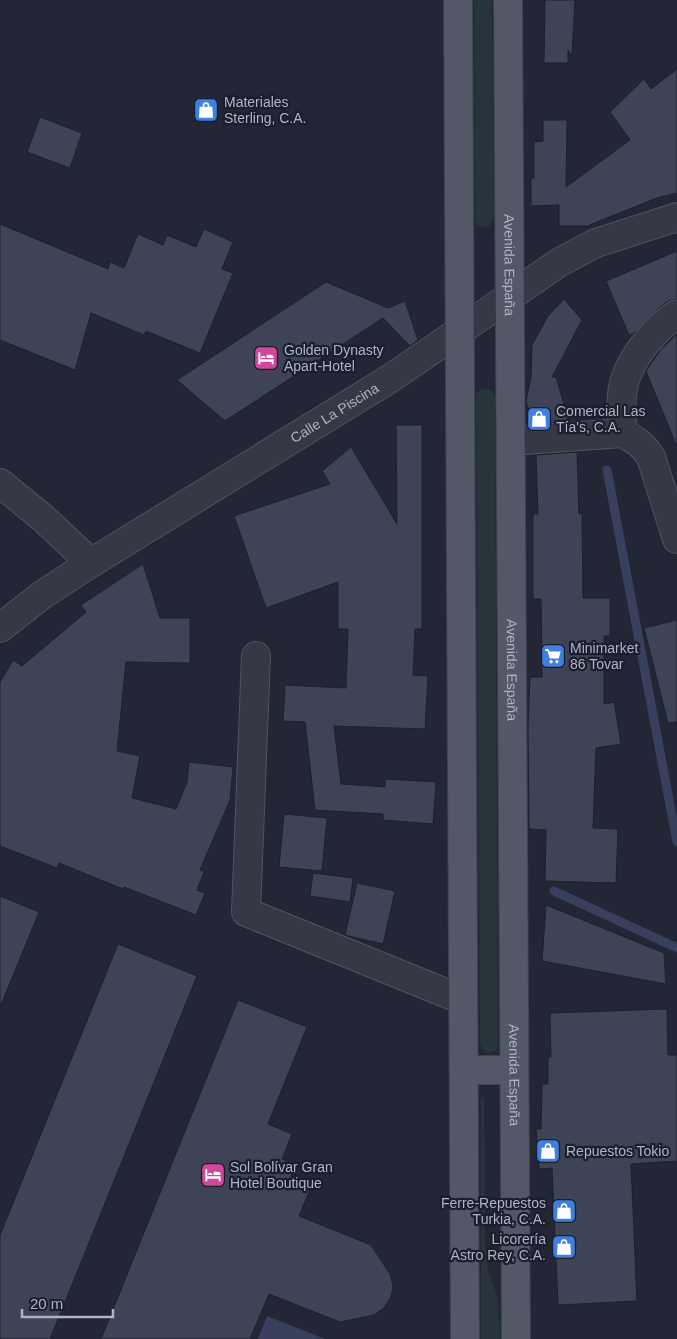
<svg xmlns="http://www.w3.org/2000/svg" width="677" height="1339" font-family="Helvetica,sans-serif">
  <style>
    .green { fill: #27353a }
    .water { fill: #39405e }
    .lines { fill: none; stroke-linecap: round; stroke-linejoin: round }
    .stream { stroke: #39405e; stroke-width: 9 }
    .building { fill: #3e4356; stroke: #1d202d }
    .minor-casing { stroke: #505361; stroke-width: 30 }
    .major-casing { stroke: #3e4250; stroke-width: 30 }
    .minor { stroke: #353946; stroke-width: 28 }
    .major { stroke: #535766; stroke-width: 28 }
    .labels { text-anchor: middle; dominant-baseline: central; stroke-width: 4.5; stroke-linejoin: round; paint-order: stroke }
    .poi-label { font-size: 14px; fill: #b0b3c3; stroke: #1b1e2b; text-anchor: start }
    .street-label { font-size: 14px; fill: #b0b3c3; stroke: #1b1e2b }
  </style>
  <rect width="100%" height="100%" fill="#222635"/>
  <g class="green">
    <path d="M474 0H492L494 217C492 224 490 226 484 228L478 226 475 221Z"/>
    <path d="M487 388 492 391 495 396 498 1044 496 1050C488 1055 483 1053 480 1044L476 398 477 392 482 389Z"/>
    <path d="M481 1098H483L484 1100 485 1243 488 1270 498 1298 500 1339H481Z"/>
  </g>
  <path class="water" d="M267 1316 325 1339H258Z"/>
  <g class="lines">
    <g class="stream">
      <path d="M607 470 677 842"/>
      <path d="M554 891 677 948"/>
    </g>
  </g>
  <g class="building">
    <path d="M545 0H575L572 56 568 50V63H544Z"/>
    <path d="M677 69V193L657 198 587 226H559V205L531 206V178H534V142L543 141V120H567L566 187 630 140 610 112 644 79 651 89Z"/>
    <path d="M40 117 82 133 70 168 27 152Z"/>
    <path d="M0 224 108 269 110 262 124 268 138 234 163 245 167 235 196 247 204 229 233 242 222 269 233 273 200 353 146 331 144 335 91 313 75 370 0 340Z"/>
    <path d="M677 251V299L668 301 658 309 634 333 629 335 606 281Z"/>
    <path d="M326 282 388 308 405 301 418 340 410 346 383 318 225 421 177 380Z"/>
    <path d="M564 299 582 320 552 377H556L569 421 532 424 526 401 531 377 532 345 548 316Z"/>
    <path d="M677 334V447L646 371 661 349Z"/>
    <path d="M396 425H422V629H415L413 675 428 676 425 729 334 726 341 784 385 787V779L436 782 433 824 383 820V814L315 810 305 722 283 721 285 685 346 688 348 629H338V582L266 608 234 516 330 484 322 471 351 447 397 524Z"/>
    <path d="M577 452 579 514 582 513 583 598H610V636H604V704L614 702 621 744 596 748 593 828 618 829 616 883 545 881 546 830 529 829 528 727 530 677H542L541 599H533V514H538L536 455Z"/>
    <path d="M143 564 160 618H190V663L126 662 117 751 140 756 132 798 176 809 187 782 189 762 233 767 230 800 200 870 204 872 197 890 205 893 196 915 124 887 123 889 59 863 57 868 0 846V682L13 660 22 666 86 612 81 605Z"/>
    <path d="M677 620V722L668 723 644 628Z"/>
    <path d="M284 814 327 818 322 871 279 867Z"/>
    <path d="M313 873 353 878 350 902 310 896Z"/>
    <path d="M357 883 395 891 383 944 345 935Z"/>
    <path d="M0 896 39 912 1 1005 0 1004Z"/>
    <path d="M546 905 664 953 666 984 542 961Z"/>
    <path d="M118 944 197 976 50 1339H0V1235Z"/>
    <path d="M238 1000 307 1027 268 1124 292 1134 282 1159 296 1165 291 1177 312 1185 299 1216 371 1245 390 1274 393 1286 391 1297 384 1308 374 1315 340 1322 269 1294 250 1339H101Z"/>
    <path d="M667 1009 668 1055H677V1161L631 1164 637 1301 558 1305 552 1168 539 1169 536 1129H541L542 1084H548V1057H551L550 1013Z"/>
  </g>
  <g class="lines">
    <defs>
      <g id="minor">
        <path d="M622 433C635 439 643 445 651 457L677 539"/>
        <path d="M511 441 622 433C622 420 621 407 622 394 625 363 652 331 677 314"/>
        <path d="M0 483 43 518 91 563"/>
        <path id="s1" d="M0 628 42 595 91 563 391 378 560 262 596 243 677 217"/>
        <path d="M256 656 246 912 463 1000"/>
      </g>
      <g id="major">
        <path d="M458 0 465 1339"/>
        <path id="s2" d="M508 0 516 1339"/>
        <path d="M464 1070H514"/>
      </g>
    </defs>
    <use href="#minor" class="minor-casing"/>
    <use href="#major" class="major-casing"/>
    <use href="#minor" class="minor"/>
    <use href="#major" class="major"/>
  </g>
  <defs>
    <symbol id="shop-square" viewBox="-11 -11 22 22"><rect x="-9" y="-9" width="18" height="18" rx="4" fill="#3f7fe0" stroke="#1b1e2b"/><path d="M-5-2.5h2.3a2.7 3.5 0 0 1 5.4 0H5L5.5 6h-11ZM-1.5-2.5h3a1.5 2.3 0 0 0-3 0Z" fill="#fff"/></symbol>
    <symbol id="hotel-square" viewBox="-11 -11 22 22"><rect x="-9" y="-9" width="18" height="18" rx="4" fill="#d1479c" stroke="#1b1e2b"/><path d="M-6-4.5h1.5V1H6V5H4.5V3h-9V5H-6ZM-4 0a1.8 1.8 0 1 1 3.6 0ZM.5 0V-2.5h3Q6-2.5 6 0Z" fill="#fff"/></symbol>
    <symbol id="supermarket-square" viewBox="-11 -11 22 22"><rect x="-9" y="-9" width="18" height="18" rx="4" fill="#3f7fe0" stroke="#1b1e2b"/><path d="M-6-5.5h2.5l.6 2H6L4.5 2H-2.5L-4.4-4H-6ZM-1.5 3.2a1.3 1.3 0 1 0 .1 0ZM3 3.2a1.3 1.3 0 1 0 .1 0Z" fill="#fff"/></symbol>
  </defs>
  <g fill-rule="evenodd">
    <use href="#shop-square" x="192" y="96" width="28" height="28"/>
    <use href="#hotel-square" x="252" y="344" width="28" height="28"/>
    <use href="#shop-square" x="525" y="405" width="28" height="28"/>
    <use href="#supermarket-square" x="539" y="642" width="28" height="28"/>
    <use href="#shop-square" x="534" y="1137" width="28" height="28"/>
    <use href="#hotel-square" x="199" y="1161" width="28" height="28"/>
    <use href="#shop-square" x="550" y="1197" width="28" height="28"/>
    <use href="#shop-square" x="550" y="1233" width="28" height="28"/>
  </g>
  <g class="labels">
    <g class="poi-label">
      <text x="224" y="102">Materiales<tspan x="224" dy="16">Sterling, C.A.</tspan></text>
      <text x="284" y="350">Golden Dynasty<tspan x="284" dy="16">Apart-Hotel</tspan></text>
      <text x="556" y="411">Comercial Las<tspan x="556" dy="16">Tía's, C.A.</tspan></text>
      <text x="570" y="648">Minimarket<tspan x="570" dy="16">86 Tovar</tspan></text>
      <text x="566" y="1151">Repuestos Tokio</text>
      <text x="230" y="1167">Sol Bolívar Gran<tspan x="230" dy="16">Hotel Boutique</tspan></text>
      <text x="546" y="1203" text-anchor="end">Ferre-Repuestos<tspan x="546" dy="16">Turkia, C.A.</tspan></text>
      <text x="546" y="1239" text-anchor="end">Licorería<tspan x="546" dy="16">Astro Rey, C.A.</tspan></text>
    </g>
    <g class="street-label">
      <text stroke="none"><textPath href="#s2" startOffset="265">Avenida España</textPath></text>
      <text stroke="none"><textPath href="#s1" startOffset="398">Calle La Piscina</textPath></text>
      <text stroke="none"><textPath href="#s2" startOffset="670">Avenida España</textPath></text>
      <text stroke="none"><textPath href="#s2" startOffset="1075">Avenida España</textPath></text>
    </g>
  </g>
  <path d="M22 1309v8h91v-8" fill="none" stroke="#b0b3c3" stroke-width="2.5"/>
  <text x="30" y="1309" font-size="15" fill="#b0b3c3" stroke="#1b1e2b" stroke-width="4" paint-order="stroke">20 m</text>
</svg>
